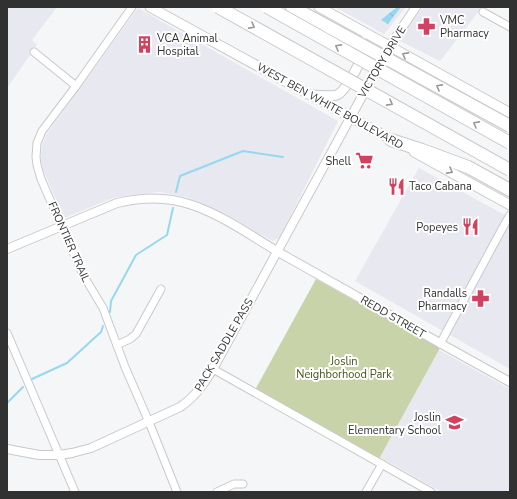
<svg xmlns="http://www.w3.org/2000/svg" width="517" height="499" font-family="'Nunito Sans',sans-serif">
  <style>
    .built { fill: #e7e8f0 }
    .park { fill: #c8d3aa }
    .water { fill: url(#water-waves) }
    .lines { fill: none; stroke-linecap: round; stroke-linejoin: round }
    .stream { stroke: #96d8f0; stroke-width: 2 }
    .minor-casing { stroke: #c9c9cb; stroke-width: 9 }
    .tertiary-casing { stroke: #c9c9cb; stroke-width: 10 }
    .secondary-casing { stroke: #c9c9cb; stroke-width: 11 }
    .motorway-casing { stroke: #c9c9cb; stroke-width: 14 }
    .minor { stroke: #fff; stroke-width: 7 }
    .tertiary { stroke: #fff; stroke-width: 8 }
    .secondary { stroke: #fff; stroke-width: 9 }
    .motorway { stroke: #fff; stroke-width: 12 }
    .motorway-bridge-casing { stroke: #c9c9cb; stroke-width: 14; stroke-linecap: butt }
    .motorway-bridge { stroke: #fff; stroke-width: 12 }
    .oneway { stroke: #989898 }
    .labels { text-anchor: middle; dominant-baseline: central; stroke-width: 4; stroke-linejoin: round; paint-order: stroke }
    .poi-label { font-size: 11px; fill: #313131; stroke: #fff; text-anchor: end }
    .street-label { font-size: 11px; fill: #313131; stroke: #fff }
    .park-label { font-size: 11px; fill: #465318; stroke: #fff }
  </style>
  <defs>
    <pattern id="water-waves" width="16" height="10" patternUnits="userSpaceOnUse"><rect width="16" height="10" fill="#96d8f0"/><path d="M0 5q4-4 8 0t8 0" fill="none" stroke="#82bace"/></pattern>
  </defs>
  <rect width="100%" height="100%" fill="#f5f6f7"/>
  <g class="built">
    <path d="M7 7H57L32 40 37 45 7 88Z"/>
    <path d="M335 7H406L384 34Z"/>
    <path d="M423 7H482L440 61 398 40Z"/>
    <path d="M138 8 338 121 280 237 273 241 203 204 186 197 160 192 138 194 113 198 64 218 43 170 41 159 42 146 46 135Z"/>
    <path d="M419 168 510 218V369L355 281Z"/>
    <path d="M439 350 510 389V492H442L381 458 379 459Z"/>
  </g>
  <path class="park" d="M316 279 440 348 379 459 255 390Z"/>
  <path class="water" d="M397 7H401L388 24 381 20Z"/>
  <g class="lines">
    <g class="stream">
      <path d="M176 192 180 176 243 151 283 157"/>
      <path d="M110 312 111 301 136 255 167 235 173 208"/>
      <path d="M32 379 67 363 101 332 103 326"/>
      <path d="M7 403 23 387"/>
    </g>
    <defs>
      <g id="minor">
        <path d="M132 7 76 86 42 131 37 143 36 157 37 165 41 179 82 273 103 308 125 367 149 422 177 492"/>
        <path d="M483 12 510 27"/>
        <path d="M34 52 76 86"/>
        <path d="M7 333 75 492"/>
        <path d="M440 344 502 229 510 215"/>
        <path d="M117 345 130 339 136 334 161 289"/>
        <path d="M213 369 431 492"/>
        <path d="M217 492 234 484H243"/>
        <path d="M366 492 382 464"/>
      </g>
      <g id="tertiary">
        <path d="M7 249 117 203C142 197 167 196 192 205 225 216 257 240 287 257 362 299 435 341 510 382"/>
        <path d="M7 449 39 455H59L72 453 91 448 180 407C195 397 204 384 213 369L389 47 416 7"/>
      </g>
      <g id="secondary">
        <path d="M150 7 396 142"/>
        <path d="M319 7 510 113"/>
        <path d="M312 95C320 95 330 97 337 95 345 92 359 65 362 56 363 51 363 47 362 41"/>
        <path d="M414 152 510 205"/>
      </g>
      <g id="motorway">
        <path d="M292 7 327 26"/>
        <path d="M391 140 422 150 468 167 510 190"/>
      </g>
    </defs>
    <use href="#minor" class="minor-casing"/>
    <use href="#tertiary" class="tertiary-casing"/>
    <use href="#secondary" class="secondary-casing"/>
    <use href="#motorway" class="motorway-casing"/>
    <use href="#minor" class="minor"/>
    <use href="#tertiary" class="tertiary"/>
    <use href="#secondary" class="secondary"/>
    <use href="#motorway" class="motorway"/>
    <defs>
      <g id="motorway-bridge">
        <path d="M218 7 510 170"/>
        <path d="M267 7 510 143"/>
        <path d="M327 26 510 126"/>
      </g>
    </defs>
    <use href="#motorway-bridge" class="motorway-bridge-casing"/>
    <use href="#motorway-bridge" class="motorway-bridge"/>
  </g>
  <defs><path id="oneway-chevron" d="M-2-3.5L2.5 0L-2 3.5" fill="none" stroke-width="1.6" stroke-linecap="round" stroke-linejoin="round"/></defs>
  <g class="oneway">
    <use href="#oneway-chevron" transform="translate(252 26) rotate(29)"/>
    <use href="#oneway-chevron" transform="translate(338 47) rotate(-151)"/>
    <use href="#oneway-chevron" transform="translate(405 55) rotate(-151)"/>
    <use href="#oneway-chevron" transform="translate(439 87) rotate(-151)"/>
    <use href="#oneway-chevron" transform="translate(390 103) rotate(29)"/>
    <use href="#oneway-chevron" transform="translate(476 124) rotate(-151)"/>
    <use href="#oneway-chevron" transform="translate(450 171) rotate(29)"/>
  </g>
  <defs>
    <symbol id="pharmacy-bare" viewBox="-9 -9 18 18"><path d="M-2-6h4v4h4v4h-4v4h-4v-4h-4v-4h4Z" fill="#d14160" stroke="#fff" stroke-width="2.5" paint-order="stroke"/></symbol>
    <symbol id="building-bare" viewBox="-9 -9 18 18"><path d="M-4-6H4V6H1V3H-1V6H-4ZM-2.5-4.3h1.7v1.8h-1.7ZM.8-4.3h1.7v1.8H.8ZM-2.5-1h1.7V.8h-1.7ZM.8-1h1.7V.8H.8Z" fill="#d14160" stroke="#fff" stroke-width="2.5" paint-order="stroke"/></symbol>
    <symbol id="supermarket-bare" viewBox="-9 -9 18 18"><path d="M-6-5.5h2.5l.6 2H6L4.5 2H-2.5L-4.4-4H-6ZM-1.5 3.2a1.3 1.3 0 1 0 .1 0ZM3 3.2a1.3 1.3 0 1 0 .1 0Z" fill="#d14160" stroke="#fff" stroke-width="2.5" paint-order="stroke"/></symbol>
    <symbol id="restaurant-bare" viewBox="-9 -9 18 18"><path d="M-5-6h1v4h1v-4h1v4h1v-4h1v5L-1.5 .5V6h-2V.5L-5-1ZM5-6V6H3V1.5H1.5Q1.5-4 5-6Z" fill="#d14160" stroke="#fff" stroke-width="2.5" paint-order="stroke"/></symbol>
    <symbol id="school-bare" viewBox="-9 -9 18 18"><path d="M0-5L7-2L0 1L-7-2ZM-4 1L0 2.5L4 1V4Q0 6-4 4Z" fill="#d14160" stroke="#fff" stroke-width="2.5" paint-order="stroke"/></symbol>
  </defs>
  <g fill-rule="evenodd">
    <use href="#pharmacy-bare" x="414" y="14" width="25" height="25"/>
    <use href="#building-bare" x="132" y="32" width="25" height="25"/>
    <use href="#supermarket-bare" x="352" y="148" width="25" height="25"/>
    <use href="#restaurant-bare" x="384" y="174" width="25" height="25"/>
    <use href="#restaurant-bare" x="458" y="214" width="25" height="25"/>
    <use href="#pharmacy-bare" x="468" y="286" width="25" height="25"/>
    <use href="#school-bare" x="442" y="410" width="25" height="25"/>
  </g>
  <g class="labels">
    <g class="poi-label">
      <text x="440" y="20" text-anchor="start">VMC<tspan x="440" dy="13">Pharmacy</tspan></text>
      <text x="157" y="38" text-anchor="start">VCA Animal<tspan x="157" dy="13">Hospital</tspan></text>
      <text x="351" y="161">Shell</text>
      <text x="409" y="186" text-anchor="start">Taco Cabana</text>
      <text x="458" y="227">Popeyes</text>
      <text x="467" y="293">Randalls<tspan x="467" dy="13">Pharmacy</tspan></text>
      <text x="441" y="417">Joslin<tspan x="441" dy="13">Elementary School</tspan></text>
    </g>
    <g class="street-label">
      <text transform="translate(382 62) rotate(-59)">VICTORY DRIVE</text>
      <text transform="translate(330 106) rotate(29)">WEST BEN WHITE BOULEVARD</text>
      <text transform="translate(69 242) rotate(66)">FRONTIER TRAIL</text>
      <text transform="translate(393 317) rotate(30)">REDD STREET</text>
      <text transform="translate(224 345) rotate(-60)">PACK SADDLE PASS</text>
    </g>
    <g class="park-label">
      <text x="344" y="361">Joslin<tspan x="344" dy="13">Neighborhood Park</tspan></text>
    </g>
  </g>
  <rect width="517" height="499" fill="none" stroke="#313131" stroke-width="16"/>
</svg>
